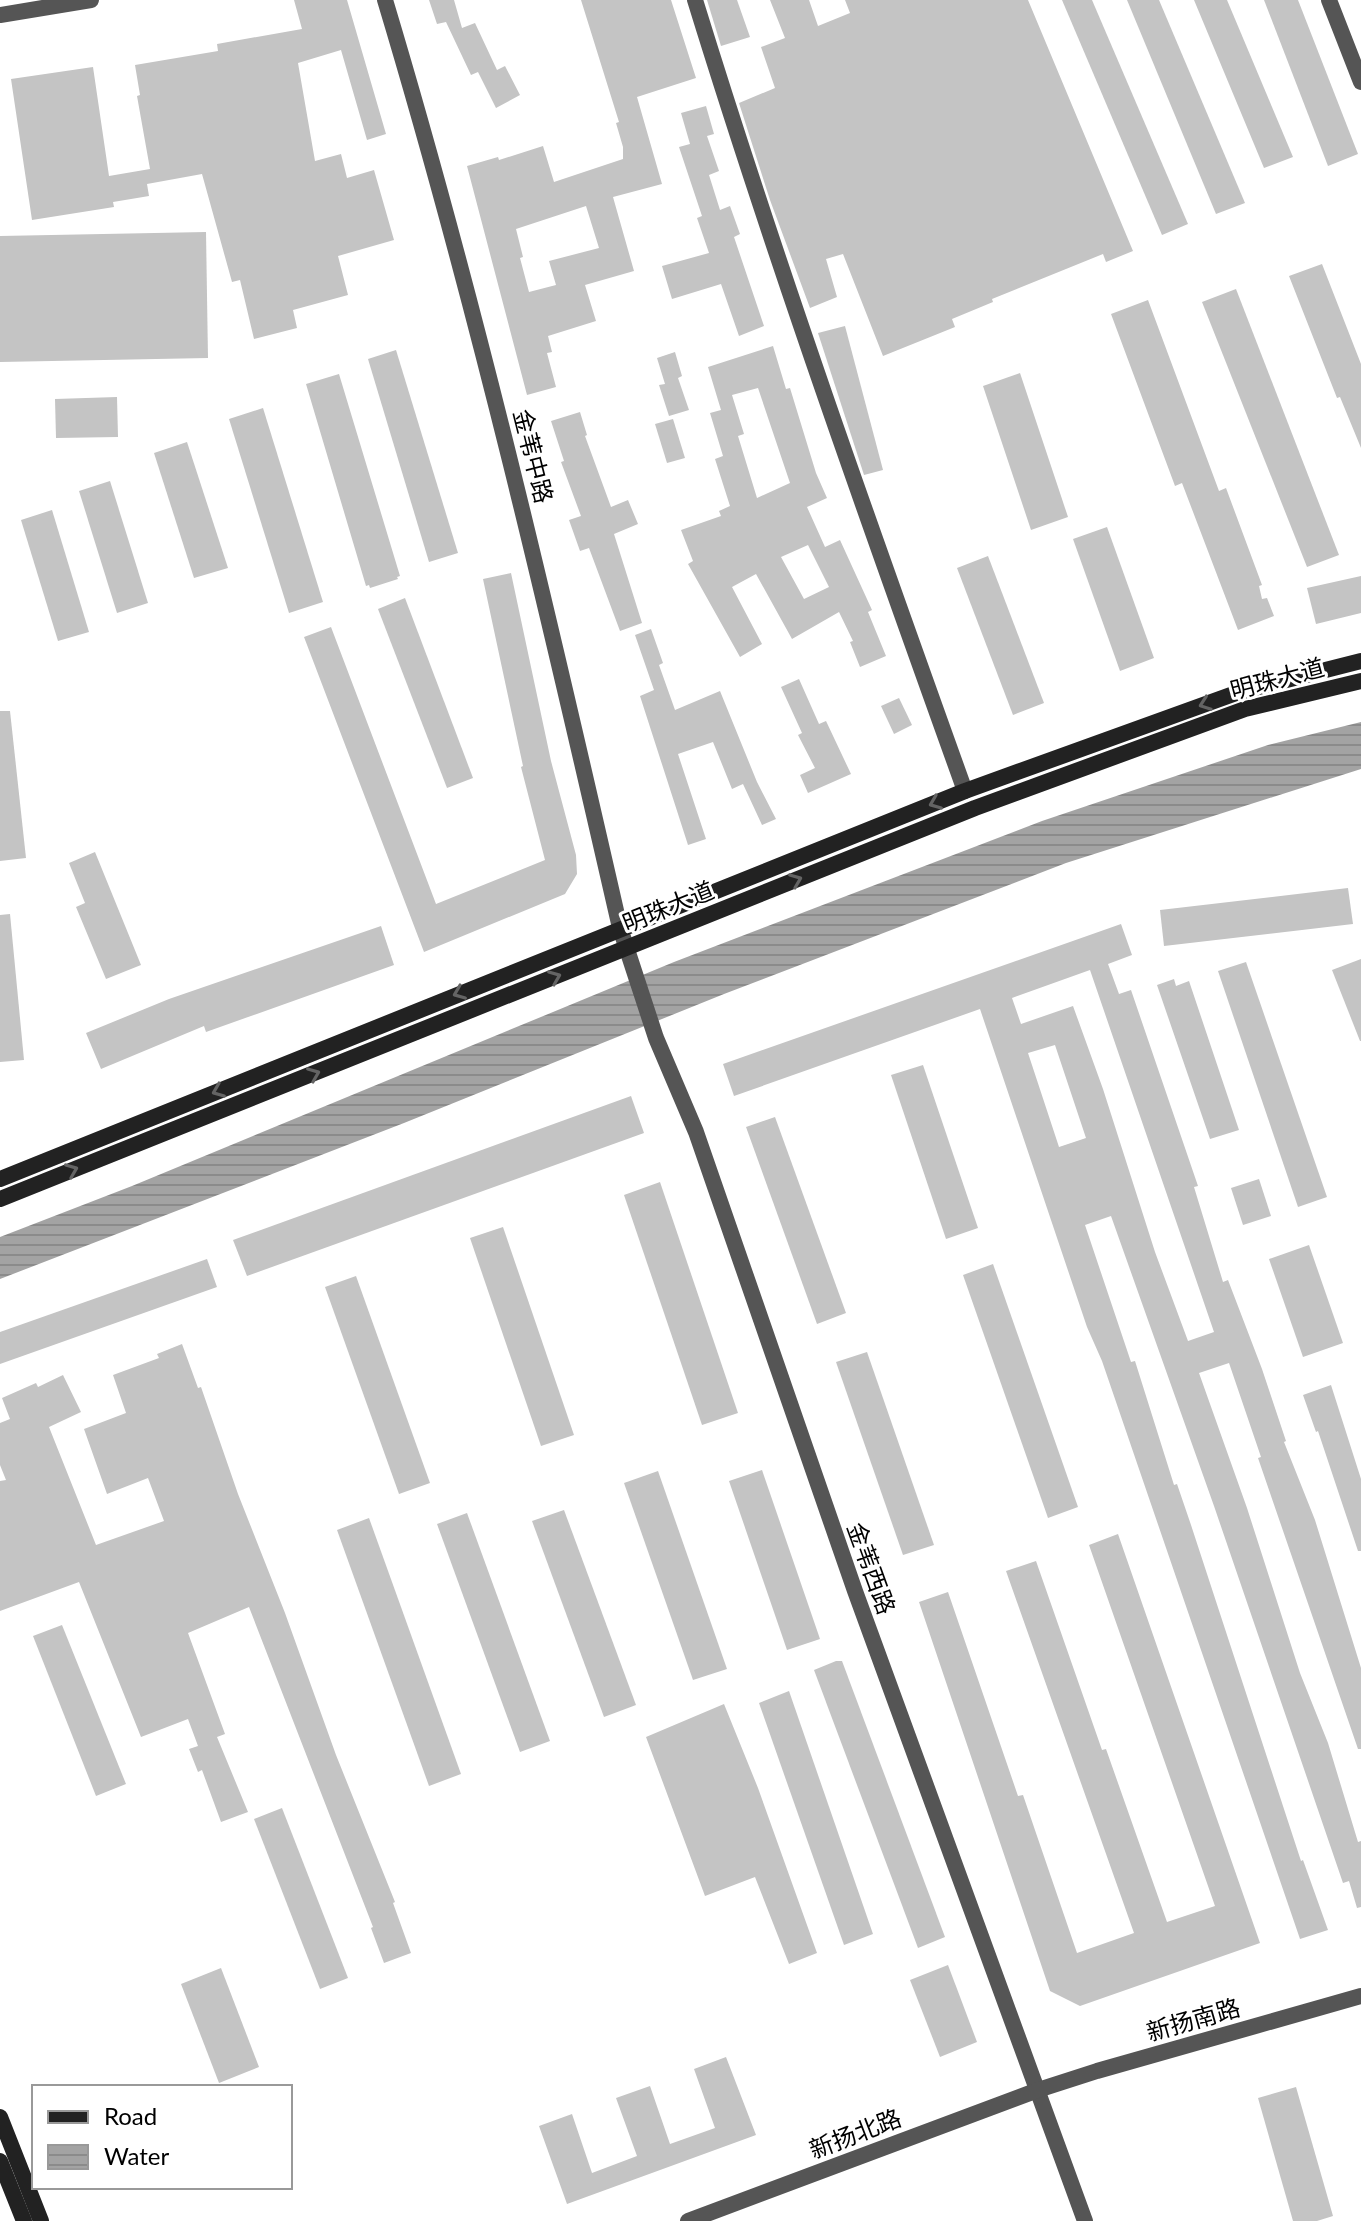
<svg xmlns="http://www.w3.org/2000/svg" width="1361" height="2221" font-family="Lato,'Noto Sans SC',sans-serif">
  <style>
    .water { fill: url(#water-rules) }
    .building { fill: #c4c4c4; fill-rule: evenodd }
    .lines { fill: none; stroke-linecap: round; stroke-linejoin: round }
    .minor { stroke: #555; stroke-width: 16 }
    .tertiary { stroke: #555; stroke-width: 16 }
    .secondary { stroke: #222; stroke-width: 16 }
    .oneway { stroke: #646464 }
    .labels { text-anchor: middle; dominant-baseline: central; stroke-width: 6; stroke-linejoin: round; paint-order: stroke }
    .street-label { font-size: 24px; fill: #000; stroke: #fff }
  </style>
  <defs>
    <pattern id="water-rules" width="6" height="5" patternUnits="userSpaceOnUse" patternTransform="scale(2)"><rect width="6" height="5" fill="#a3a3a3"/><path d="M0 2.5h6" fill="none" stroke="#8b8b8b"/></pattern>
  </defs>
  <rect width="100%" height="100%" fill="#fff"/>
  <path class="water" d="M1361 722V769L1066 863 724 994 404 1123 0 1279V1237L132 1186 674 962 1042 821 1268 745Z"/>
  <g class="building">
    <path d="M294 0H347L386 134 367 140 341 50 298 63 315 161 341 154 347 178 374 170 394 240 338 256 348 295 293 310 297 328 254 339 240 280 232 282 202 174 147 184 149 196 113 202 114 207 32 220 11 79 93 67 109 176 150 169 137 96 140 95 135 65 218 51 217 44 302 29Z"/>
    <path d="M429 0H454L462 28 475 23 497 70 505 66 520 95 496 108 478 72 471 75 446 22 437 24Z"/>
    <path d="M581 0H671L696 78 637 97 662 184 613 197 634 271 585 285 596 321 548 336 552 352 547 353 556 387 527 395 467 166 498 157 499 160 543 146 554 182 623 159V147L616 123 619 122ZM586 206 599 248 549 261 556 285 529 292 520 258 523 257 516 229Z"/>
    <path d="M707 0H737L750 37 721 46Z"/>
    <path d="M770 0H809L818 26 850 13 845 0H1028L1133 251 1106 262 1103 254 992 299 993 302 952 319 955 327 883 356 843 254 826 259 837 297 810 308 770 200 739 103 775 88 761 47 785 38Z"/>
    <path d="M1062 0H1092L1188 224 1162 235Z"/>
    <path d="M1127 0H1159L1245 203 1216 214Z"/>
    <path d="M1194 0H1227L1293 157 1264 168Z"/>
    <path d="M1264 0H1298L1358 154 1328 166Z"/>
    <path d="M706 106 714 134 707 136 719 171 709 175 720 210 730 206 740 234 734 237 764 326 739 336 721 284 672 299 662 266 709 253 697 218 702 216 679 147 690 144 681 113Z"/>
    <path d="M206 232 208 358 0 362V236Z"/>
    <path d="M1322 264 1361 364V448L1340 397 1337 398 1289 276Z"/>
    <path d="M1236 289 1339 555 1307 567 1202 302Z"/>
    <path d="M1148 300 1219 491 1226 488 1262 585 1259 586 1262 599 1267 598 1274 616 1238 630 1182 483 1175 486 1111 314Z"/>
    <path d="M845 326 883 470 864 475 818 333Z"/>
    <path d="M773 346 786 389 790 388 816 473 827 498 807 507 825 547 840 540 872 610 868 612 886 656 860 667 850 642 853 641 839 612 792 639 756 574 732 587 762 644 740 657 688 564 693 561 681 530 721 516 719 511 730 506 715 459 723 456 710 413 721 410 708 367ZM758 388 790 483 757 498 738 436 744 434 732 395ZM808 545 829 587 804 599 781 557Z"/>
    <path d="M396 350 458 553 429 562 368 359Z"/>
    <path d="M675 352 682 376 678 378 689 410 669 416 659 385 665 384 657 358Z"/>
    <path d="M1020 373 1068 517 1031 530 983 386Z"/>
    <path d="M339 374 400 576 397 577 398 579 370 588 369 585 366 586 306 384Z"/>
    <path d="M117 397 118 437 56 438 55 399Z"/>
    <path d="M263 408 323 602 289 613 229 419Z"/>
    <path d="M580 412 587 435 585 436 611 507 628 500 638 524 614 534 642 623 620 631 589 548 580 551 569 520 581 516 561 462 564 461 551 421Z"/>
    <path d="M673 419 685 458 667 463 655 424Z"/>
    <path d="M187 442 228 568 194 578 154 453Z"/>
    <path d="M110 481 148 603 117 613 79 491Z"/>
    <path d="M52 510 89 632 58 641 21 520Z"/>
    <path d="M1107 527 1154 658 1120 671 1073 539Z"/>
    <path d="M988 556 1044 703 1013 715 957 568Z"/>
    <path d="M511 573 551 761 576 855 577 874 565 894 424 952 304 637 331 627 436 904 545 860 521 767 523 766 483 579Z"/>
    <path d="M1361 576V613L1316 624 1307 588Z"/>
    <path d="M405 598 473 778 447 788 378 609Z"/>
    <path d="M651 629 663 663 659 665 675 710 720 691 757 782 776 819 762 825 743 784 732 789 713 742 678 754 706 839 688 845 640 696 654 690 635 635Z"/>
    <path d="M799 679 819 724 826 721 851 774 808 793 800 775 815 768 798 735 802 733 781 687Z"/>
    <path d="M899 698 912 725 894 734 881 706Z"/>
    <path d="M0 711H10L26 858 0 861Z"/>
    <path d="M95 852 141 965 106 979 76 907 85 903 69 863Z"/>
    <path d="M1348 888 1353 924 1164 946 1160 910Z"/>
    <path d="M10 914 24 1060 0 1062V915Z"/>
    <path d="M1121 924 1132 955 1108 964 1119 994 1131 990 1198 1186 1194 1187 1223 1282 1228 1280 1262 1369 1286 1441 1284 1442 1315 1520 1361 1668V1749H1358L1258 1458 1261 1457 1229 1363 1199 1373 1247 1508 1300 1673 1328 1743 1358 1842 1361 1841V1907L1357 1908 1349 1881 1343 1883 1214 1506 1111 1216 1085 1225 1131 1362 1135 1361 1174 1485 1177 1484 1191 1525 1301 1861 1303 1860 1328 1930 1300 1939 1102 1361 1087 1327 980 1009 734 1096 723 1064ZM1090 970 1214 1332 1188 1341 1155 1252 1103 1089 1073 1006 1021 1024 1012 998ZM1055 1045 1086 1138 1059 1147 1028 1053Z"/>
    <path d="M381 926 394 965 206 1032 204 1026 101 1069 86 1033 169 999Z"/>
    <path d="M1361 959V1041H1360L1332 970Z"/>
    <path d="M1246 962 1327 1197 1298 1207 1218 971Z"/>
    <path d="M1174 979 1176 986 1189 981 1239 1130 1210 1139 1157 985Z"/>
    <path d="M923 1065 978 1228 946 1239 891 1075Z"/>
    <path d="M631 1096 644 1133 247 1276 233 1240Z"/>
    <path d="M775 1117 846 1313 817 1324 746 1127Z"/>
    <path d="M1259 1179 1271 1216 1243 1225 1231 1188Z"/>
    <path d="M660 1182 738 1413 702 1425 624 1195Z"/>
    <path d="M503 1227 574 1435 541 1446 470 1238Z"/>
    <path d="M1309 1245 1343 1343 1303 1357 1269 1259Z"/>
    <path d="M207 1259 217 1287 0 1364V1332Z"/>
    <path d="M993 1264 1078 1507 1048 1518 963 1275Z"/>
    <path d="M356 1276 430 1483 399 1494 325 1287Z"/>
    <path d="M182 1344 198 1388 201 1387 238 1494 285 1613 336 1755 395 1902 393 1903 411 1953 384 1963 371 1928 373 1927 249 1607 188 1633 225 1734 217 1737 248 1812 221 1822 202 1770 198 1772 189 1749 198 1746 188 1719 141 1737 79 1582 0 1611V1481L6 1480 0 1465V1423L10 1419 2 1398 36 1383 38 1387 63 1375 81 1412 49 1427 96 1545 164 1521 148 1478 107 1494 84 1429 126 1413 113 1375 159 1358 157 1354Z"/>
    <path d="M867 1352 934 1545 903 1555 836 1362Z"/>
    <path d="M1331 1385 1361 1479V1551H1358L1318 1431 1316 1432 1303 1395Z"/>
    <path d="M762 1470 820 1639 787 1650 729 1481Z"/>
    <path d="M658 1471 727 1669 693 1680 624 1483Z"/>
    <path d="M564 1510 636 1705 604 1717 532 1521Z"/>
    <path d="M467 1513 550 1741 520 1752 437 1524Z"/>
    <path d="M369 1518 461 1774 429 1786 337 1530Z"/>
    <path d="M1118 1534 1260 1943 1080 2006 1050 1991 919 1602 948 1592 1018 1796 1023 1795 1077 1953 1134 1933 1006 1571 1036 1561 1102 1750 1106 1749 1167 1922 1215 1906 1089 1545Z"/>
    <path d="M62 1625 126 1784 96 1796 33 1636Z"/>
    <path d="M836 1661H842L945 1937 918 1948 814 1670Z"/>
    <path d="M789 1691 873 1934 844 1945 759 1703Z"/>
    <path d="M724 1704 758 1788 817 1953 789 1964 755 1877 705 1896 646 1737Z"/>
    <path d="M282 1808 348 1978 320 1989 254 1819Z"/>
    <path d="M948 1965 977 2042 940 2057 910 1980Z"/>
    <path d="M221 1968 259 2067 219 2083 181 1984Z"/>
    <path d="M726 2057 756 2135 567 2204 539 2126 572 2114 592 2173 637 2156 616 2098 650 2086 670 2144 715 2128 694 2069Z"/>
    <path d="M1296 2087 1333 2216 1317 2221H1293L1258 2098Z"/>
  </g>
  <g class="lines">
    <path class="minor" d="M695 0C777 266 871 529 965 791"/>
    <g class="tertiary">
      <path d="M385 0C477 306 549 617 620 928L656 1038 696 1132 855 1591 1085 2221"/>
      <path d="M1329 0 1361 82"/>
      <path d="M0 15 91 0"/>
      <path d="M688 2221 1038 2090 1097 2071 1361 1996"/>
    </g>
    <g class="secondary">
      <path d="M0 1179 965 791 1239 692 1361 661"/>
      <path d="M0 1199 975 808 1245 709 1361 681"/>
      <path d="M0 2117 41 2221"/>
      <path d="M0 2161 24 2221"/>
    </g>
  </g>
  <defs><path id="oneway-chevron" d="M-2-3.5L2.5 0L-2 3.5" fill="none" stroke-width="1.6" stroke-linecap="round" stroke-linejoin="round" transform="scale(2)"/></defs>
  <g class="oneway">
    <use href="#oneway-chevron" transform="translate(1205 704) rotate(160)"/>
    <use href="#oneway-chevron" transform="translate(935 803) rotate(158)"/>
    <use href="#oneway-chevron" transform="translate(796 880) rotate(-22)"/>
    <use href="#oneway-chevron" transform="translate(555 977) rotate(-22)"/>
    <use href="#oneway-chevron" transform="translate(459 993) rotate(158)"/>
    <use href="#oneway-chevron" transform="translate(314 1074) rotate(-22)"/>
    <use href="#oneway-chevron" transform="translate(218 1091) rotate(158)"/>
    <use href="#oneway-chevron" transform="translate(72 1170) rotate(-22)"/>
  </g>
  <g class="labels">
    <g class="street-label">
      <text transform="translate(534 456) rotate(76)">金苇中路</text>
      <text transform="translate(1277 678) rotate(-15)">明珠大道</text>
      <text transform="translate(668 906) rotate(-22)">明珠大道</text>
      <text transform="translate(872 1568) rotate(70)">金苇西路</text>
      <text transform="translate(1193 2019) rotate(-16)">新扬南路</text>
      <text transform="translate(855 2133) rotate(-21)">新扬北路</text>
    </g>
  </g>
  <rect x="32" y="2085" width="260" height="104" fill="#ffffff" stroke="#999999" stroke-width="2"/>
  <rect x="48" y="2111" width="40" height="12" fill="#222222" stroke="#999999" stroke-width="2"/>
  <text x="104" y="2125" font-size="24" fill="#000000">Road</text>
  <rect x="48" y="2145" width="40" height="24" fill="url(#water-rules)" stroke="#999999" stroke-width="2"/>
  <text x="104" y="2165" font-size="24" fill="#000000">Water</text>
</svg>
